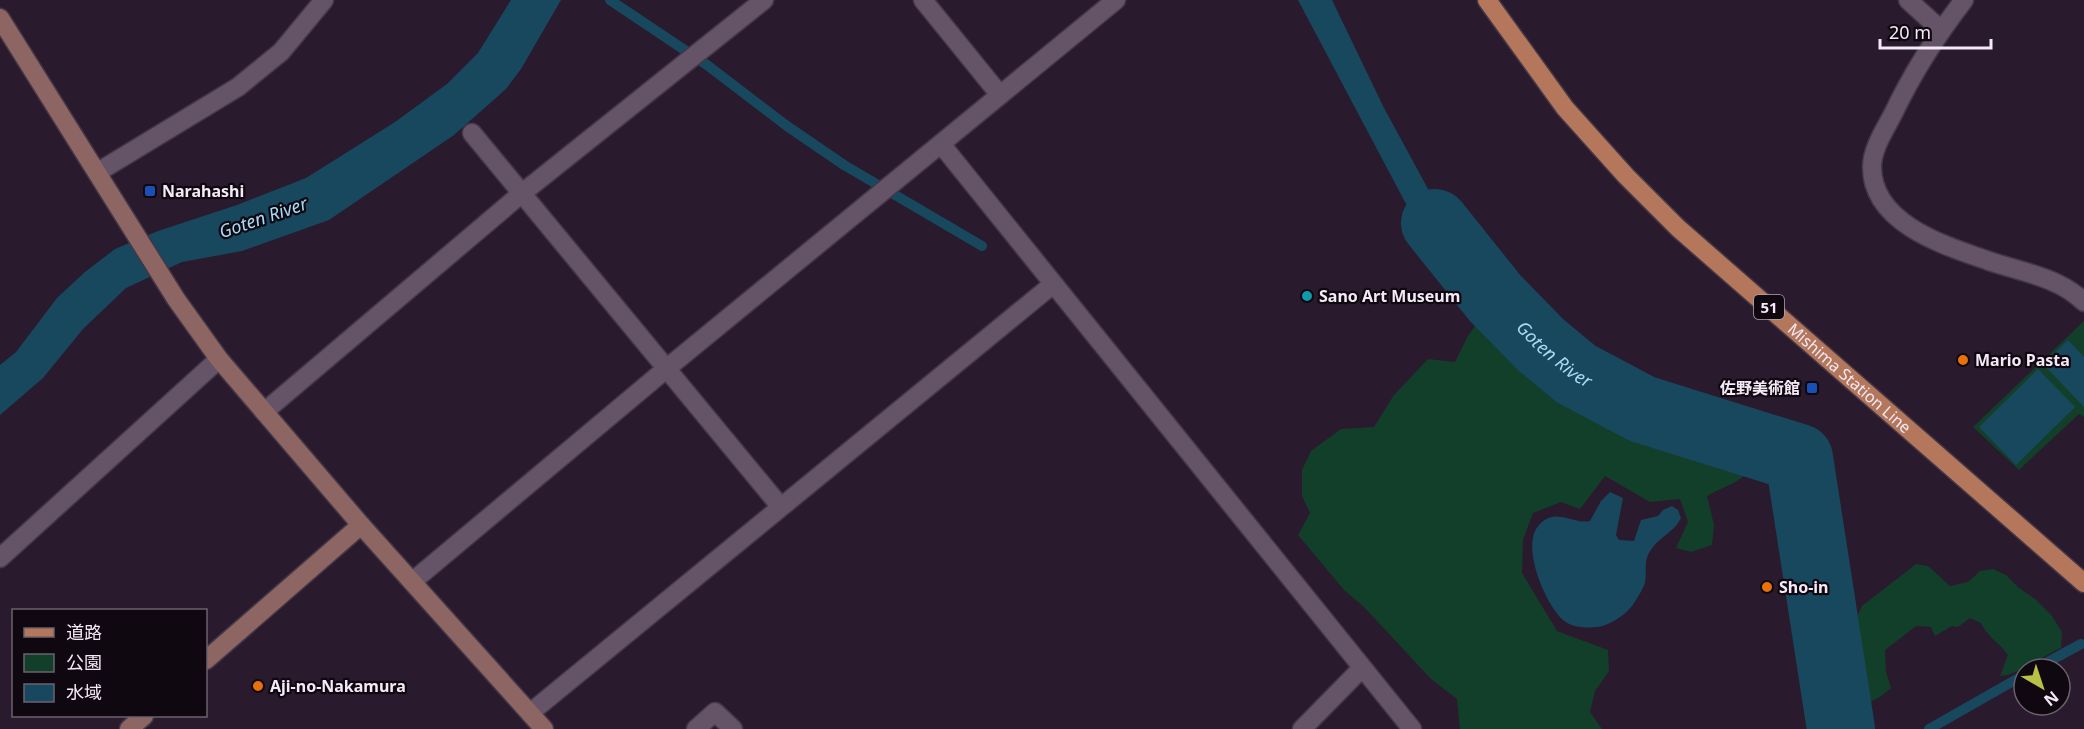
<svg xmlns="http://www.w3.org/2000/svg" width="2084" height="729" font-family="'Noto Sans','Noto Sans JP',sans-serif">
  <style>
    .green { fill: #123f29 }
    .water { fill: #17485e }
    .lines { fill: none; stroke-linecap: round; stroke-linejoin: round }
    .stream { stroke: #17485e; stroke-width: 10 }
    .river { stroke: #17485e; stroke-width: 68 }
    .street-casing { stroke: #443746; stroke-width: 21 }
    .secondary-casing { stroke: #443746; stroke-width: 21 }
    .primary-casing { stroke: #443746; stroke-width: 21 }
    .street { stroke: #655368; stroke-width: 18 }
    .secondary { stroke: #8d6562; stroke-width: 18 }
    .primary { stroke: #b4775b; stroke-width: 18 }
    .transit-dot { fill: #1a4fb4; stroke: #0f0810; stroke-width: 2 }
    .culture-dot { fill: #0f9aa8; stroke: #0f0810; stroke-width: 2 }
    .food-dot { fill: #e8710a; stroke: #0f0810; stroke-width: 2 }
    .labels { text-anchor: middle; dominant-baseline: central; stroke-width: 4.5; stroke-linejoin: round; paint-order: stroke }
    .shield { fill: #0f0810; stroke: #afa6b1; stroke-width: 1.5 }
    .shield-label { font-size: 15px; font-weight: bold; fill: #f4e9f6 }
    .poi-label { font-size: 16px; font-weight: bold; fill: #f4e9f6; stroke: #0f0810; text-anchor: start }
    .street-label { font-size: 16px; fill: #f4e9f6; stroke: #0f0810 }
    .water-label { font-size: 18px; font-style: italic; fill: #a7dbf6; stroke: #0f0810 }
  </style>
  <rect width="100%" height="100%" fill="#2a1a2d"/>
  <g class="green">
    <path d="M1482 316 1507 323 1530 352 1567 374 1586 396 1638 418 1726 448 1729 466 1745 475C1734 485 1720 488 1707 496L1714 525 1712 545 1691 552 1676 548 1688 522 1680 499 1650 502 1605 476 1580 509 1561 502 1533 513 1523 540 1522 573 1557 631 1608 650 1609 671 1595 691 1590 712 1602 729H1460L1457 699 1431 679 1364 607 1344 590 1298 535 1310 513 1302 496V470L1311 451 1341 429 1374 427 1394 395 1428 359 1455 362 1468 336Z"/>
    <path d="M2084 321V417L2079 414 2019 470 1973 427Z"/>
    <path d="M1916 564 1928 566 1950 586 1968 582 1980 571 1993 569 2006 575 2019 588 2035 599 2052 616 2062 632 2061 648C2043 655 2019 675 2000 676L2008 655C1999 642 1987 637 1981 623L1970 618 1958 627 1952 626 1935 636 1931 627 1916 626 1885 650 1886 672 1891 688 1880 697 1855 709 1846 706C1846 701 1845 695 1846 691 1852 671 1869 671 1855 646L1860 630 1857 617 1862 606Z"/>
  </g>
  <g class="water">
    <path d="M511 0H561L521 69 506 89 454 135 329 220 242 251 182 262 126 288 83 329 43 378 0 415V365L16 352 57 298 85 272 115 249 158 231 237 205 306 178 395 122 447 84 478 53Z"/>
    <path d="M1298 0H1332L1384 108 1440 211 1507 285 1484 303 1414 219Z"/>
    <path d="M2068 340 2084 357V407L2043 364Z"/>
    <path d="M2038 369 2075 407 2016 465 1979 427Z"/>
    <path d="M1610 492 1623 498 1616 535 1619 540 1634 541 1641 520 1658 516 1663 510 1672 506 1678 510 1681 518C1673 534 1656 538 1648 555 1644 564 1647 572 1645 582 1644 588 1636 600 1632 606 1624 616 1610 625 1598 627 1586 628 1573 628 1563 620 1545 604 1520 545 1539 525 1556 506 1573 525 1590 521L1601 501Z"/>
  </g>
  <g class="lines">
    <g class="stream">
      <path d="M610 0 707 65 787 126 844 165 982 246"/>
      <path d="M2035 669 2081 644"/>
      <path d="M1929 729 2024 675"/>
    </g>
    <path class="river" id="s1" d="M1435 223 1495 298 1541 345 1576 374 1642 409 1799 458 1841 729"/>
    <defs>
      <g id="street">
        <path d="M923 0 1000 95"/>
        <path d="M1908 0 1941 30"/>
        <path d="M1964 0C1937 35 1913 72 1894 112 1886 128 1872 148 1872 167 1872 224 1946 246 1989 261 2021 272 2059 277 2084 302"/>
        <path d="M472 133 780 506"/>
        <path d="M941 144 1412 729"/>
        <path d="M98 172 238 87 281 52 324 0"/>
        <path d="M264 412 521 194 764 0"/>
        <path d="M0 558 219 359"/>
        <path d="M413 581 666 369 1116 0"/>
        <path d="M530 713 1052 285"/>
        <path d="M696 729 715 712 733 729"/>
        <path d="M1302 729 1361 669"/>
      </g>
      <g id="secondary">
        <path d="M0 18 176 299 219 359 361 525 544 729"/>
        <path d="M206 660 361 525"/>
        <path d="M129 729 144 716"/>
      </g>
      <g id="primary">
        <path id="s2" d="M1487 0 1565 108 1626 176 1678 228 2084 583"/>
      </g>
    </defs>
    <use href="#street" class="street-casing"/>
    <use href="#secondary" class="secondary-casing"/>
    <use href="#primary" class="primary-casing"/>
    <use href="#street" class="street"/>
    <use href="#secondary" class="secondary"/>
    <use href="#primary" class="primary"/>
  </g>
  <g class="transit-dot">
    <rect x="144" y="185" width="12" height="12" rx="3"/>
    <rect x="1806" y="382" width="12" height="12" rx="3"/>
  </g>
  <circle class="culture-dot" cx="1307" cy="296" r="6"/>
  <g class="food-dot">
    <circle cx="1963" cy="360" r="6"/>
    <circle cx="1767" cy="587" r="6"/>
    <circle cx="258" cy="686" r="6"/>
  </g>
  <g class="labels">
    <rect class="shield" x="1754" y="295" width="30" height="24" rx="4.5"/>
    <g class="shield-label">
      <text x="1769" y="307">51</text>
    </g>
    <g class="poi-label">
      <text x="162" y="191">Narahashi</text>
      <text x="1319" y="296">Sano Art Museum</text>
      <text x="1975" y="360">Mario Pasta</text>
      <text x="1800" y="388" text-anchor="end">佐野美術館</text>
      <text x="1779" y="587">Sho-in</text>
      <text x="270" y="686">Aji-no-Nakamura</text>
    </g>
    <g class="street-label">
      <text stroke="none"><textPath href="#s2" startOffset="526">Mishima Station Line</textPath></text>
    </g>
    <g class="water-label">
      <text transform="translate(263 217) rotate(-19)">Goten River</text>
      <text stroke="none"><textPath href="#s1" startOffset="178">Goten River</textPath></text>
    </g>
  </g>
  <rect x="12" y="609" width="195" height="108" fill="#0f0810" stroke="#6b626c" stroke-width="1.5"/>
  <rect x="24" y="628" width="30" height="9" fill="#b4775b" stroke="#6b626c" stroke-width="1.5"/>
  <text x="66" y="639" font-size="18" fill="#f4e9f6">道路</text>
  <rect x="24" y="654" width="30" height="18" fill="#123f29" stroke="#6b626c" stroke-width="1.5"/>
  <text x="66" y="669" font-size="18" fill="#f4e9f6">公園</text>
  <rect x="24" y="684" width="30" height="18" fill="#17485e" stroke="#6b626c" stroke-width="1.5"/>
  <text x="66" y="699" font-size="18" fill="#f4e9f6">水域</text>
  <g transform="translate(2042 687) rotate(141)"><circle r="28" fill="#0f0810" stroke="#6b626c" stroke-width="1.5"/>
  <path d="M0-4.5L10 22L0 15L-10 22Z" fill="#b9c046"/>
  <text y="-9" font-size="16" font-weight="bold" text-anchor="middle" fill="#f4e9f6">N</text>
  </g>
  <path d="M1880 39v9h111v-9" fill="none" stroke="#f4e9f6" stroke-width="3"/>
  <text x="1889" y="39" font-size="18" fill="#f4e9f6" stroke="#0f0810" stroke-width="4.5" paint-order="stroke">20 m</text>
</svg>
